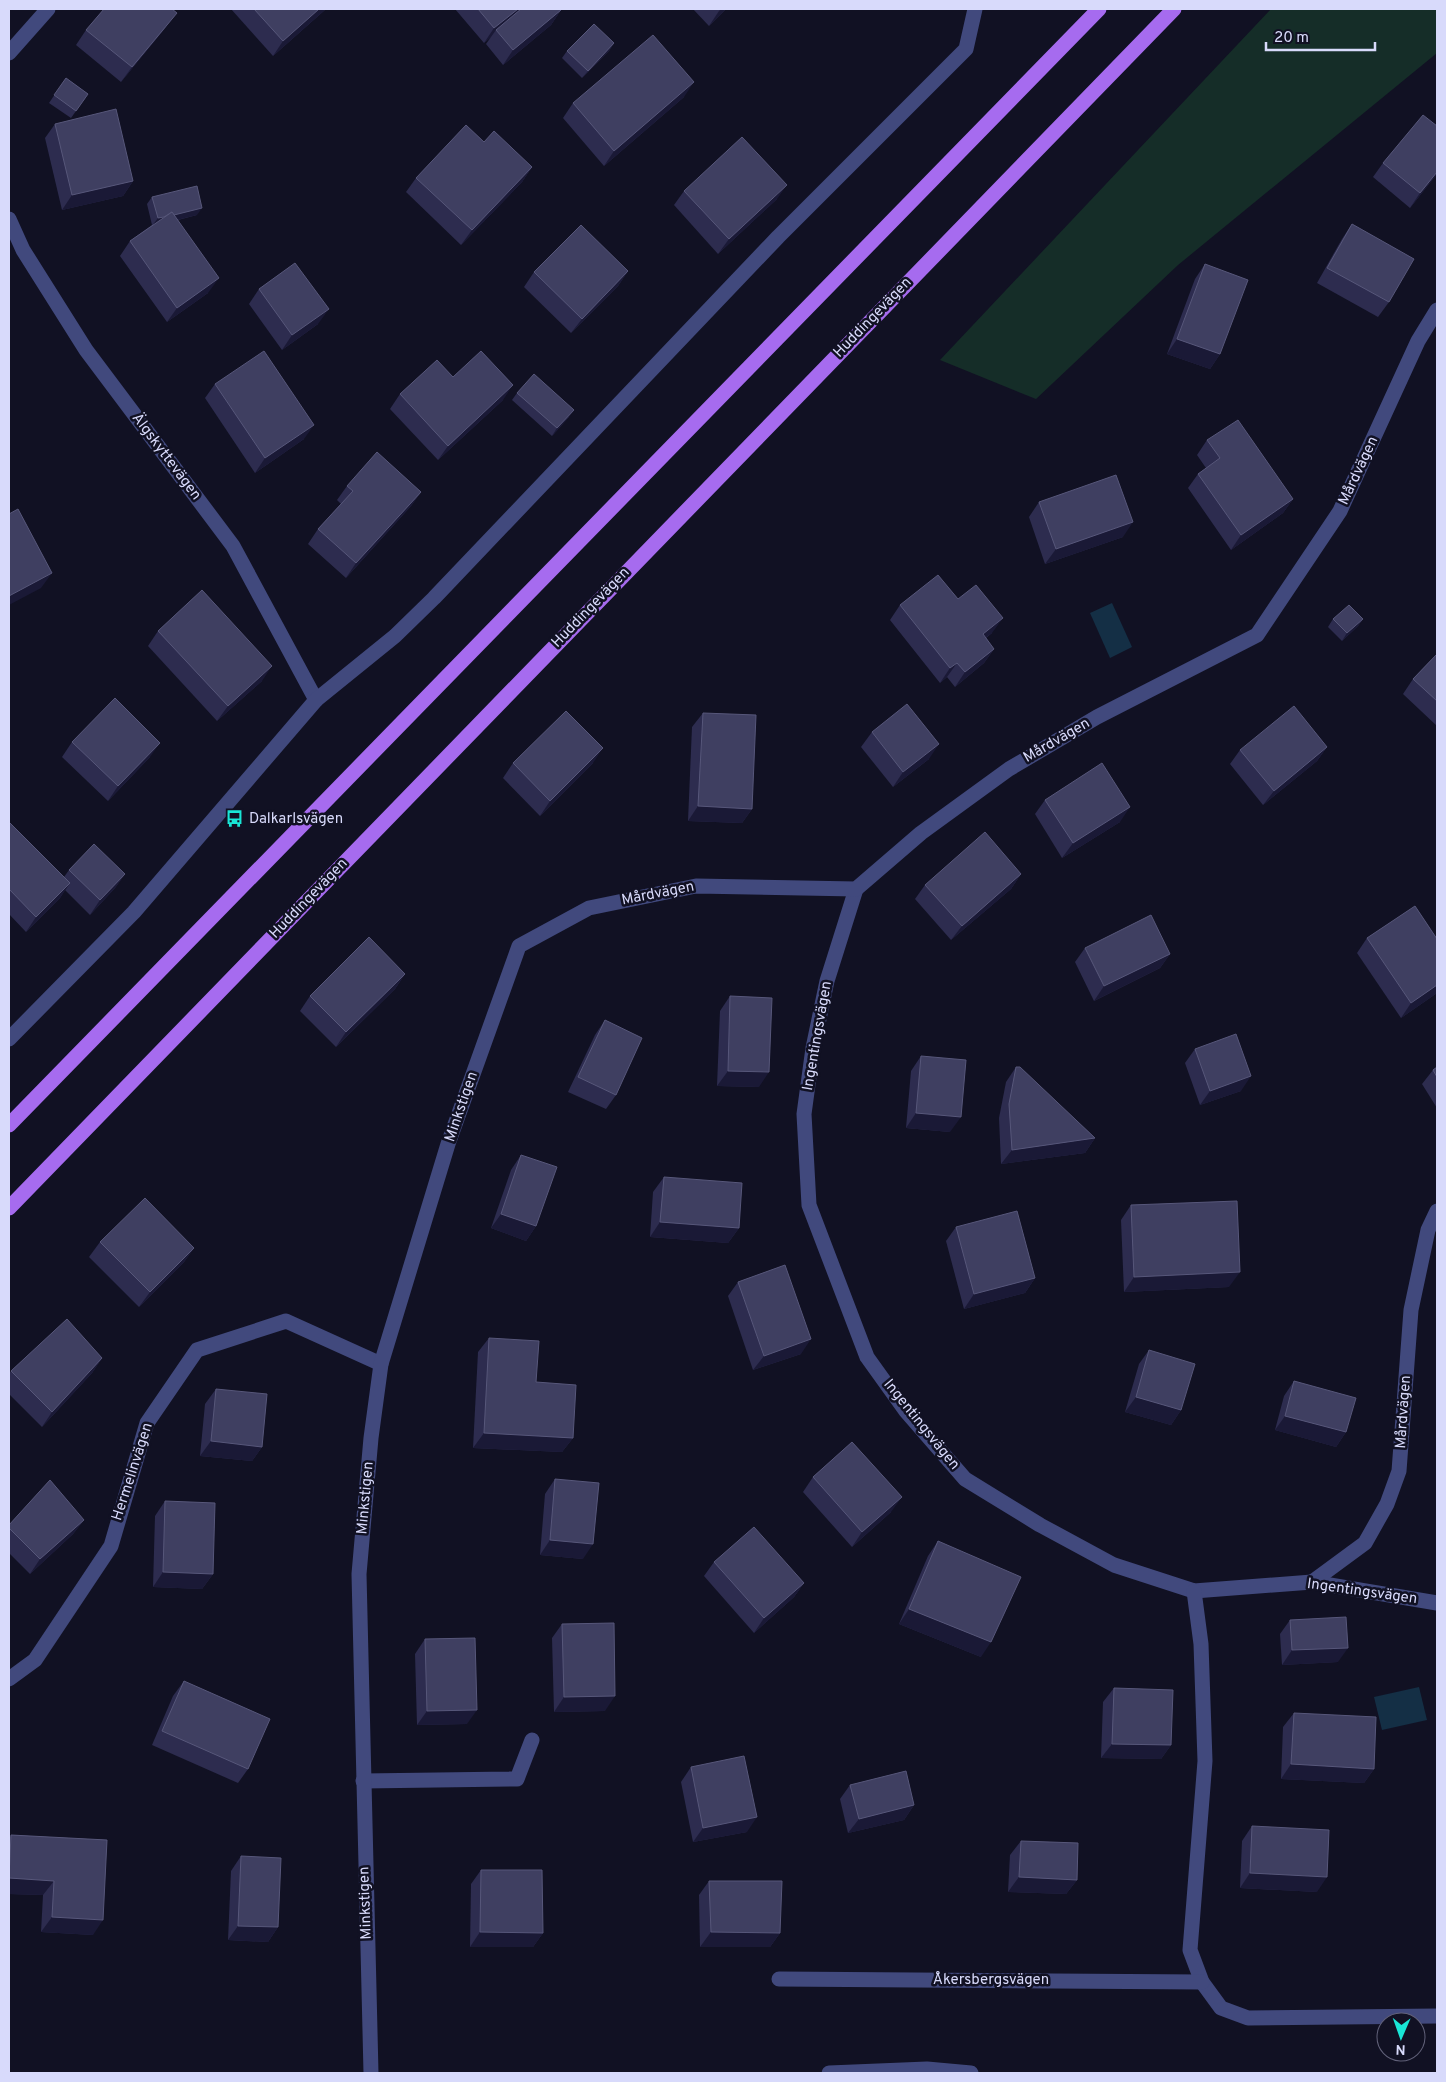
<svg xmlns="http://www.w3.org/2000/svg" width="1446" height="2082" font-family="Overpass,sans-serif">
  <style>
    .green { fill: #152d28 }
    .water { fill: #142f45 }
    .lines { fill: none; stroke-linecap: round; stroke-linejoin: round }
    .minor { stroke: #41497d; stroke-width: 15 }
    .major { stroke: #a66bef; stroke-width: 15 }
    .wall { fill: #2d2c4f }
    .shaded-wall { fill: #1a1936 }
    .building { fill: #3f3f61; stroke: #57577a }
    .labels { text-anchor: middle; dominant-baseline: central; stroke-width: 5; stroke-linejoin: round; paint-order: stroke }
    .street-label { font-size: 15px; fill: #d8dafb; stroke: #111123 }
    .poi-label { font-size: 15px; fill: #d8dafb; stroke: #111123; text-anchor: start }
  </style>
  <rect width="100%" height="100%" fill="#111123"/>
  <path class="green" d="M1271 9H1437V53L1178 265 1036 399 940 360Z"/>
  <g class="water">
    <path d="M1112 603 1132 647 1110 658 1090 613Z"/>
    <path d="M1419 1687 1427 1720 1382 1730 1374 1697Z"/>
  </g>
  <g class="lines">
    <g class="minor">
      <path d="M9 53 48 9"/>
      <path d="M9 219 23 250 86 350 233 546 316 700"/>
      <path d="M856 889 827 981 813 1048 804 1114 809 1205 867 1357 905 1410 965 1479 1040 1525 1114 1565 1194 1591 1312 1582 1437 1603"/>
      <path d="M9 1039 134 912 316 700 395 636 434 598 778 237 966 49 975 9"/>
      <path d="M1312 1582 1365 1543 1387 1504 1399 1471 1411 1310 1428 1230 1437 1211"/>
      <path d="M1194 1591 1201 1644 1205 1761 1190 1950 1202 1982 1221 2008 1248 2018 1437 2016"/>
      <path d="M9 1679 35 1660 111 1546 147 1423 197 1350 286 1321 381 1364"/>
      <path d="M363 1781 517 1779 532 1740"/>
      <path d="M779 1979 1202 1982"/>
      <path d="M371 2073 359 1574 371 1438 381 1364 448 1144 519 946 589 908 696 886 856 889 921 833 1009 769 1097 717 1257 635 1340 511 1418 341 1437 310"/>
      <path d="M829 2073 927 2069 971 2073"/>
    </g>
    <g class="major">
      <path d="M9 1125 1099 9"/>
      <path d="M9 1208 1174 9"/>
    </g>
  </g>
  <g class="wall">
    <path d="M231 9H326L273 56Z"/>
    <path d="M455 9H560L561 10 551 25 503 65 486 44 491 37 484 43Z"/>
    <path d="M693 9H726L709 26Z"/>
    <path d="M166 27 121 82 76 45 86 30Z"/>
    <path d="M614 43 609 51 582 78 562 58 567 51Z"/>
    <path d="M66 78 88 94 71 118 49 103Z"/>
    <path d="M684 97 604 166 563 118 573 103Z"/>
    <path d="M55 124 133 181 123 196 62 210 45 138Z"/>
    <path d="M484 142 532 167 522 182 461 245 406 192 416 178Z"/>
    <path d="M1383 163 1437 174 1410 208 1373 177Z"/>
    <path d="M684 191 777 199 718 254 674 205Z"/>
    <path d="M152 197 197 215 178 220 208 293 167 322 120 256 130 241 152 225 147 204Z"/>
    <path d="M1352 224 1389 302 1378 317 1317 283 1342 239Z"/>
    <path d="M1205 264 1220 354 1210 369 1167 354 1195 279Z"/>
    <path d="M628 271 618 286 571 333 524 287 534 272Z"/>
    <path d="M259 289 318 324 282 350 249 304Z"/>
    <path d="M453 377 503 400 438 460 390 409 400 394Z"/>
    <path d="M215 384 304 439 255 473 205 398Z"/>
    <path d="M517 393 569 417 552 436 512 400Z"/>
    <path d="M1207 440 1293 499 1283 513 1231 550 1188 488 1198 474 1206 468 1197 455Z"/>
    <path d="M347 486 421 492 411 506 346 578 308 544 318 529 341 504 337 500Z"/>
    <path d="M1039 502 1123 537 1045 564 1029 517Z"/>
    <path d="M958 599 992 633 986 638 994 649 984 663 955 687 947 677 940 683 890 620 900 605Z"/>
    <path d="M1333 619H1363L1358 626 1342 641 1328 627Z"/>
    <path d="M158 631 262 681 217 721 148 646Z"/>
    <path d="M1437 654V726L1403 694 1413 679Z"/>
    <path d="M703 713 752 809 742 823 688 821 692 727Z"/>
    <path d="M872 732 929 759 893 787 861 747Z"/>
    <path d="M72 742 150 757 108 801 62 757Z"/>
    <path d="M1327 747 1317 761 1263 805 1230 764 1240 750Z"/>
    <path d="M513 763H593L540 816 503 778Z"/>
    <path d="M1045 800 1120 822 1062 858 1035 814Z"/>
    <path d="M9 822 64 877 69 870 125 874 115 888 90 915 65 890 60 898 26 932 9 914Z"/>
    <path d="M1021 874 1011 889 951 940 915 899 925 885Z"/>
    <path d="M1367 938 1437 939V993L1401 1018 1357 953Z"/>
    <path d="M1085 948 1170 954 1160 968 1094 1001 1075 962Z"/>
    <path d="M405 974 395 989 336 1047 300 1011 310 996Z"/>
    <path d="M730 996 759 1087 717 1086 720 1011Z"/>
    <path d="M605 1020 616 1095 606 1109 568 1092 595 1035Z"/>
    <path d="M1195 1049 1241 1091 1200 1105 1185 1063Z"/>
    <path d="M921 1056 950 1132 906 1128 911 1071Z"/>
    <path d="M1016 1067 1095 1138 1085 1153 1001 1164 999 1118 1006 1082Z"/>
    <path d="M1437 1067V1108L1422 1084 1433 1070Z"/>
    <path d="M521 1155 536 1226 526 1241 491 1228 511 1170Z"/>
    <path d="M664 1177 739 1228 728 1243 650 1237 653 1192Z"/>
    <path d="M1131 1205 1229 1287 1124 1292 1121 1220Z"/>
    <path d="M956 1227 1035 1278 1025 1293 964 1309 946 1241Z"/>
    <path d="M100 1242 194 1248 184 1262 139 1307 89 1257Z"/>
    <path d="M738 1282 801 1354 753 1370 728 1296Z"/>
    <path d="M489 1338 536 1382 573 1438 562 1452 473 1448 478 1352Z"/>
    <path d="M1149 1350 1181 1410 1171 1425 1125 1412 1139 1364Z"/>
    <path d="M102 1358 92 1373 42 1427 9 1394V1374L11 1371Z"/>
    <path d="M1294 1381 1346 1432 1336 1447 1275 1430 1284 1396Z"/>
    <path d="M216 1389 262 1447 252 1461 200 1456 205 1404Z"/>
    <path d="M813 1477 891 1512 852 1547 803 1492Z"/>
    <path d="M555 1479 583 1559 540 1555 545 1494Z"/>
    <path d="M165 1501 213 1574 202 1589 153 1587 155 1516Z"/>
    <path d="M84 1520 73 1534 30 1574 9 1553V1525Z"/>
    <path d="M938 1541 981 1657 899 1624 928 1556Z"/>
    <path d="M714 1562 804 1583 794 1597 754 1633 704 1576Z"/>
    <path d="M1290 1620 1338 1662 1282 1665 1280 1634Z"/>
    <path d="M562 1624 605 1711 554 1712 552 1638Z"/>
    <path d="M425 1639 467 1724 417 1725 415 1654Z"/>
    <path d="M184 1681 248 1769 238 1783 152 1745 173 1696Z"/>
    <path d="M1114 1688 1171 1745 1161 1759 1101 1758 1103 1702Z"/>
    <path d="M1294 1713 1374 1769 1364 1783 1281 1779 1283 1727Z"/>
    <path d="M691 1767 747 1832 693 1842 681 1782Z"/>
    <path d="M850 1785 914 1805 904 1820 848 1833 840 1799Z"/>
    <path d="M1252 1826 1317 1892 1240 1888 1242 1841Z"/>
    <path d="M11 1835 107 1840 93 1935 41 1932 43 1895 9 1894V1839Z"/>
    <path d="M1021 1841 1077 1880 1066 1894 1008 1892 1010 1855Z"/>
    <path d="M241 1856 278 1927 268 1942 228 1940 231 1871Z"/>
    <path d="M481 1870 543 1933 533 1947H470L471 1884Z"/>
    <path d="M709 1881 780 1933 770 1947H700L699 1895Z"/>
  </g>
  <g class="shaded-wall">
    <path d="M319 9H326L273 56 283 41Z"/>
    <path d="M518 9H525L496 30 491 37 484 43 494 28Z"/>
    <path d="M721 9H726L709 26 719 11Z"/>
    <path d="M561 10 551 25 503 65 513 50Z"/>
    <path d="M177 13 166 27 121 82 132 67Z"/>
    <path d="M614 43 609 51 582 78 588 71Z"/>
    <path d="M694 82 684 97 604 166 614 151Z"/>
    <path d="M532 167 522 182 461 245 472 230Z"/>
    <path d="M1437 172V174L1410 208 1420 193Z"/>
    <path d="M133 181 123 196 62 210 72 195Z"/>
    <path d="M787 185 777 199 718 254 729 239Z"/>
    <path d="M202 208 197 215 152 226 158 218Z"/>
    <path d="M628 271 618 286 571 333 582 319Z"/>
    <path d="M219 278 208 293 167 322 177 308Z"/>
    <path d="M329 309 318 324 282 350 292 335Z"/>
    <path d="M1177 339 1220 354 1210 369 1167 354Z"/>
    <path d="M513 385 503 400 438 460 448 446Z"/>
    <path d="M574 410 569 417 552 436 557 428Z"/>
    <path d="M314 425 304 439 255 473 265 458Z"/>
    <path d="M421 492 411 506 346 578 356 563Z"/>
    <path d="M1293 499 1283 513 1231 550 1241 535Z"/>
    <path d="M1133 522 1123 537 1045 564 1056 549Z"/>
    <path d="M52 573 41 588 9 605V596Z"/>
    <path d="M1003 618 992 633 972 648 983 634Z"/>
    <path d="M1363 619 1358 626 1342 641 1347 633Z"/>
    <path d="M994 649 984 663 955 687 965 672Z"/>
    <path d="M957 663 947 677 940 683 950 668Z"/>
    <path d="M272 666 262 681 217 721 228 706Z"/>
    <path d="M160 743 150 757 108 801 118 786Z"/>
    <path d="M939 744 929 759 893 787 903 772Z"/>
    <path d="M1327 747 1317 761 1263 805 1274 791Z"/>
    <path d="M603 748 593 763 540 816 550 801Z"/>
    <path d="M698 806 752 809 742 823 688 821Z"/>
    <path d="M1130 807 1120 822 1062 858 1073 843Z"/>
    <path d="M125 874 115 888 90 915 100 900Z"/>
    <path d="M1021 874 1011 889 951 940 962 926Z"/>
    <path d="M70 883 60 898 26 932 36 917Z"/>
    <path d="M1170 954 1160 968 1094 1001 1104 986Z"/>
    <path d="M405 974 395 989 336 1047 346 1032Z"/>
    <path d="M1437 985V993L1401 1018 1411 1003Z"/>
    <path d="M728 1071 769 1072 759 1087 717 1086Z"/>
    <path d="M1251 1076 1241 1091 1200 1105 1210 1091Z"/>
    <path d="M916 1113 961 1117 950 1132 906 1128Z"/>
    <path d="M1095 1138 1085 1153 1001 1164 1012 1150Z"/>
    <path d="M501 1214 536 1226 526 1241 491 1228Z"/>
    <path d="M660 1222 739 1228 728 1243 650 1237Z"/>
    <path d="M194 1248 184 1262 139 1307 150 1292Z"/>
    <path d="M1240 1272 1229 1287 1124 1292 1134 1277Z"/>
    <path d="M1035 1278 1025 1293 964 1309 974 1294Z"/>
    <path d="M811 1339 801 1354 753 1370 764 1356Z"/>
    <path d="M102 1358 92 1373 42 1427 52 1412Z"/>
    <path d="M1136 1397 1181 1410 1171 1425 1125 1412Z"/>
    <path d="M1285 1416 1346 1432 1336 1447 1275 1430Z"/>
    <path d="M484 1433 573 1438 562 1452 473 1448Z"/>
    <path d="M211 1441 262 1447 252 1461 200 1456Z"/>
    <path d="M902 1497 891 1512 852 1547 862 1532Z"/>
    <path d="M84 1520 73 1534 30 1574 40 1559Z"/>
    <path d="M550 1540 593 1544 583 1559 540 1555Z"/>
    <path d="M163 1572 213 1574 202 1589 153 1587Z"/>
    <path d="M804 1583 794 1597 754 1633 764 1618Z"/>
    <path d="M909 1609 991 1642 981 1657 899 1624Z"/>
    <path d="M1348 1648 1338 1662 1282 1665 1292 1650Z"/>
    <path d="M615 1696 605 1711 554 1712 564 1697Z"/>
    <path d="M477 1710 467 1724 417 1725 427 1711Z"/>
    <path d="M1112 1744 1171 1745 1161 1759 1101 1758Z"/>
    <path d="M1291 1764 1374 1769 1364 1783 1281 1779Z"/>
    <path d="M914 1805 904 1820 848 1833 859 1819Z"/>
    <path d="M757 1817 747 1832 693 1842 703 1828Z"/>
    <path d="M1250 1873 1327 1877 1317 1892 1240 1888Z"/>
    <path d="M1019 1877 1077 1880 1066 1894 1008 1892Z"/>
    <path d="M9 1878 54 1881 43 1895 9 1894Z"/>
    <path d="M52 1917 103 1920 93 1935 41 1932Z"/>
    <path d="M238 1926 278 1927 268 1942 228 1940Z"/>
    <path d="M480 1932 543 1933 533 1947H470Z"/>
    <path d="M711 1932 780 1933 770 1947H700Z"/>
  </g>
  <g class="building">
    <path d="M104 9H172L177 13 132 67 86 30Z"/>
    <path d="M254 9H319L283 41Z"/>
    <path d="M478 9H518L494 28Z"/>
    <path d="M521 9H560L561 10 513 50 496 30Z"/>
    <path d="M594 24 614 43 588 71 567 51Z"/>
    <path d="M653 35 694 82 614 151 573 103Z"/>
    <path d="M66 78 88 94 76 111 54 95Z"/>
    <path d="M116 109 133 181 72 195 55 124Z"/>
    <path d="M1423 115 1437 126V172L1420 193 1383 163Z"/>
    <path d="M466 125 484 142 494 131 532 167 472 230 416 178Z"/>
    <path d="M742 137 787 185 729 239 684 191Z"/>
    <path d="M197 186 202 208 174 215 172 212 164 217 158 218 152 197Z"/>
    <path d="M172 212 219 278 177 308 130 241Z"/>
    <path d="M1352 224 1414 259 1389 302 1327 268Z"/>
    <path d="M581 225 628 271 582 319 534 272Z"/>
    <path d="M295 263 329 309 292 335 259 289Z"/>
    <path d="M1205 264 1248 280 1220 354 1177 339Z"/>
    <path d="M264 351 314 425 265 458 215 384Z"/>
    <path d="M481 351 513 385 448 446 400 394 437 360 453 377Z"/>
    <path d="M534 374 574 410 557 428 517 393Z"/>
    <path d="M1238 420 1293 499 1241 535 1198 474 1220 458 1207 440Z"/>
    <path d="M377 452 421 492 356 563 318 529 353 491 347 486Z"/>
    <path d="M1116 475 1133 522 1056 549 1039 502Z"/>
    <path d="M18 509 52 573 9 596V514Z"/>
    <path d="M938 575 958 599 976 585 1003 618 983 634 994 649 965 672 957 663 950 668 900 605Z"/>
    <path d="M202 590 272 666 228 706 158 631Z"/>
    <path d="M1349 605 1363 619 1347 633 1333 619Z"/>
    <path d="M1437 654V701L1413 679Z"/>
    <path d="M115 698 160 743 118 786 72 742Z"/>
    <path d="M907 704 939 744 903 772 872 732Z"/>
    <path d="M1294 706 1327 747 1274 791 1240 750Z"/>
    <path d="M566 711 603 748 550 801 513 763Z"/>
    <path d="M703 713 756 715 752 809 698 806Z"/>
    <path d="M1102 763 1130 807 1073 843 1045 800Z"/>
    <path d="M9 822 70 883 36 917 9 889Z"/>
    <path d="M985 832 1021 874 962 926 925 885Z"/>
    <path d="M94 844 125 874 100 900 69 870Z"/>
    <path d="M1415 906 1437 939V985L1411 1003 1367 938Z"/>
    <path d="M1151 915 1170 954 1104 986 1085 948Z"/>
    <path d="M369 937 405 974 346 1032 310 996Z"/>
    <path d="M730 996 772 998 769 1072 728 1071Z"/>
    <path d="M605 1020 642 1038 616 1095 578 1077Z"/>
    <path d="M1236 1034 1251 1076 1210 1091 1195 1049Z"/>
    <path d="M921 1056 966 1060 961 1117 916 1113Z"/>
    <path d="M1016 1067H1020L1095 1138 1012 1150 1009 1104Z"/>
    <path d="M1437 1067V1077L1433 1070Z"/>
    <path d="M521 1155 557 1167 536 1226 501 1214Z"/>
    <path d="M664 1177 742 1183 739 1228 660 1222Z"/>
    <path d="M145 1198 194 1248 150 1292 100 1242Z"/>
    <path d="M1237 1201 1240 1272 1134 1277 1131 1205Z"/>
    <path d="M1017 1211 1035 1278 974 1294 956 1227Z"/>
    <path d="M785 1265 811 1339 764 1356 738 1282Z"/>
    <path d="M67 1319 102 1358 52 1412 11 1371Z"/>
    <path d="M489 1338 539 1341 536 1382 576 1385 573 1438 484 1433Z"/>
    <path d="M1149 1350 1195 1364 1181 1410 1136 1397Z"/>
    <path d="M1294 1381 1356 1398 1346 1432 1285 1416Z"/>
    <path d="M216 1389 267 1394 262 1447 211 1441Z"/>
    <path d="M852 1442 902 1497 862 1532 813 1477Z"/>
    <path d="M555 1479 599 1483 593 1544 550 1540Z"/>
    <path d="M50 1480 84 1520 40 1559 9 1528V1525Z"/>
    <path d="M165 1501 215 1503 213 1574 163 1572Z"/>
    <path d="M754 1527 804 1583 764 1618 714 1562Z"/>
    <path d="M938 1541 1021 1577 991 1642 909 1609Z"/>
    <path d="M1346 1617 1348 1648 1292 1650 1290 1620Z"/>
    <path d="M614 1623 615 1696 564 1697 562 1624Z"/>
    <path d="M475 1638 477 1710 427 1711 425 1639Z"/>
    <path d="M184 1681 270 1719 248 1769 162 1731Z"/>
    <path d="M1114 1688 1173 1690 1171 1745 1112 1744Z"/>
    <path d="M1294 1713 1376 1717 1374 1769 1291 1764Z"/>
    <path d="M744 1756 757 1817 703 1828 691 1767Z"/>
    <path d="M906 1771 914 1805 859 1819 850 1785Z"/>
    <path d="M1252 1826 1329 1830 1327 1877 1250 1873Z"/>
    <path d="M11 1835 107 1840 103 1920 52 1917 54 1881 9 1878Z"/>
    <path d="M1021 1841 1078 1843 1077 1880 1019 1877Z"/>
    <path d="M241 1856 281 1858 278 1927 238 1926Z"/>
    <path d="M481 1870H542L543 1933 480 1932Z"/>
    <path d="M709 1881H782L780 1933 711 1932Z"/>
  </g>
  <defs>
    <symbol id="bus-bare" viewBox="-9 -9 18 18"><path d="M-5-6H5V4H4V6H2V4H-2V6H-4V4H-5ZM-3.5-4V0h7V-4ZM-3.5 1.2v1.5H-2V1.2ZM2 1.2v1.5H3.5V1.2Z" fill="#19e6d6" stroke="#111123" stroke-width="2.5" paint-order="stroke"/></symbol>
  </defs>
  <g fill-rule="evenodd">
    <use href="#bus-bare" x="222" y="806" width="25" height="25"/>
  </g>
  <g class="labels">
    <g class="street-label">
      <text transform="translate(873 318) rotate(-46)">Huddingevägen</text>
      <text transform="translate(166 457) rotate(53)">Älgskyttevägen</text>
      <text transform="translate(1359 471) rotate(-65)">Mårdvägen</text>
      <text transform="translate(591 608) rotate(-46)">Huddingevägen</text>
      <text transform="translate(1057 741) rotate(-30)">Mårdvägen</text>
      <text transform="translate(658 894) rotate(-11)">Mårdvägen</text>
      <text transform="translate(309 899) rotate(-46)">Huddingevägen</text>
      <text transform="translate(818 1036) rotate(-80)">Ingentingsvägen</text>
      <text transform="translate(462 1107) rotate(-71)">Minkstigen</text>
      <text transform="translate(1404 1412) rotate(-86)">Mårdvägen</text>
      <text transform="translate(921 1425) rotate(51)">Ingentingsvägen</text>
      <text transform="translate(133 1472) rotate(-72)">Hermelinvägen</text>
      <text transform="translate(366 1498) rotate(-85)">Minkstigen</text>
      <text transform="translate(1362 1592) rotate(8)">Ingentingsvägen</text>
      <text transform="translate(366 1903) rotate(-92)">Minkstigen</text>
      <text x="991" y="1980">Åkersbergsvägen</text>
    </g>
    <g class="poi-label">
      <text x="249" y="819">Dalkarlsvägen</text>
    </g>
  </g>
  <rect width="1446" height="2082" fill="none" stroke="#d8dafb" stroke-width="20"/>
  <g transform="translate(1401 2037) rotate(182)"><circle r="24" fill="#111123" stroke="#616179"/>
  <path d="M0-4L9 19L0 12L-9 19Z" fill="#19e6d6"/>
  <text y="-8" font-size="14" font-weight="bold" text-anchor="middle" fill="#d8dafb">N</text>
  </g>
  <path d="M1266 42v8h109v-8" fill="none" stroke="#d8dafb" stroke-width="2.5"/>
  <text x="1274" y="42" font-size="15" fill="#d8dafb" stroke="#111123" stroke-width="4" paint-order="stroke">20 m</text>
</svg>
